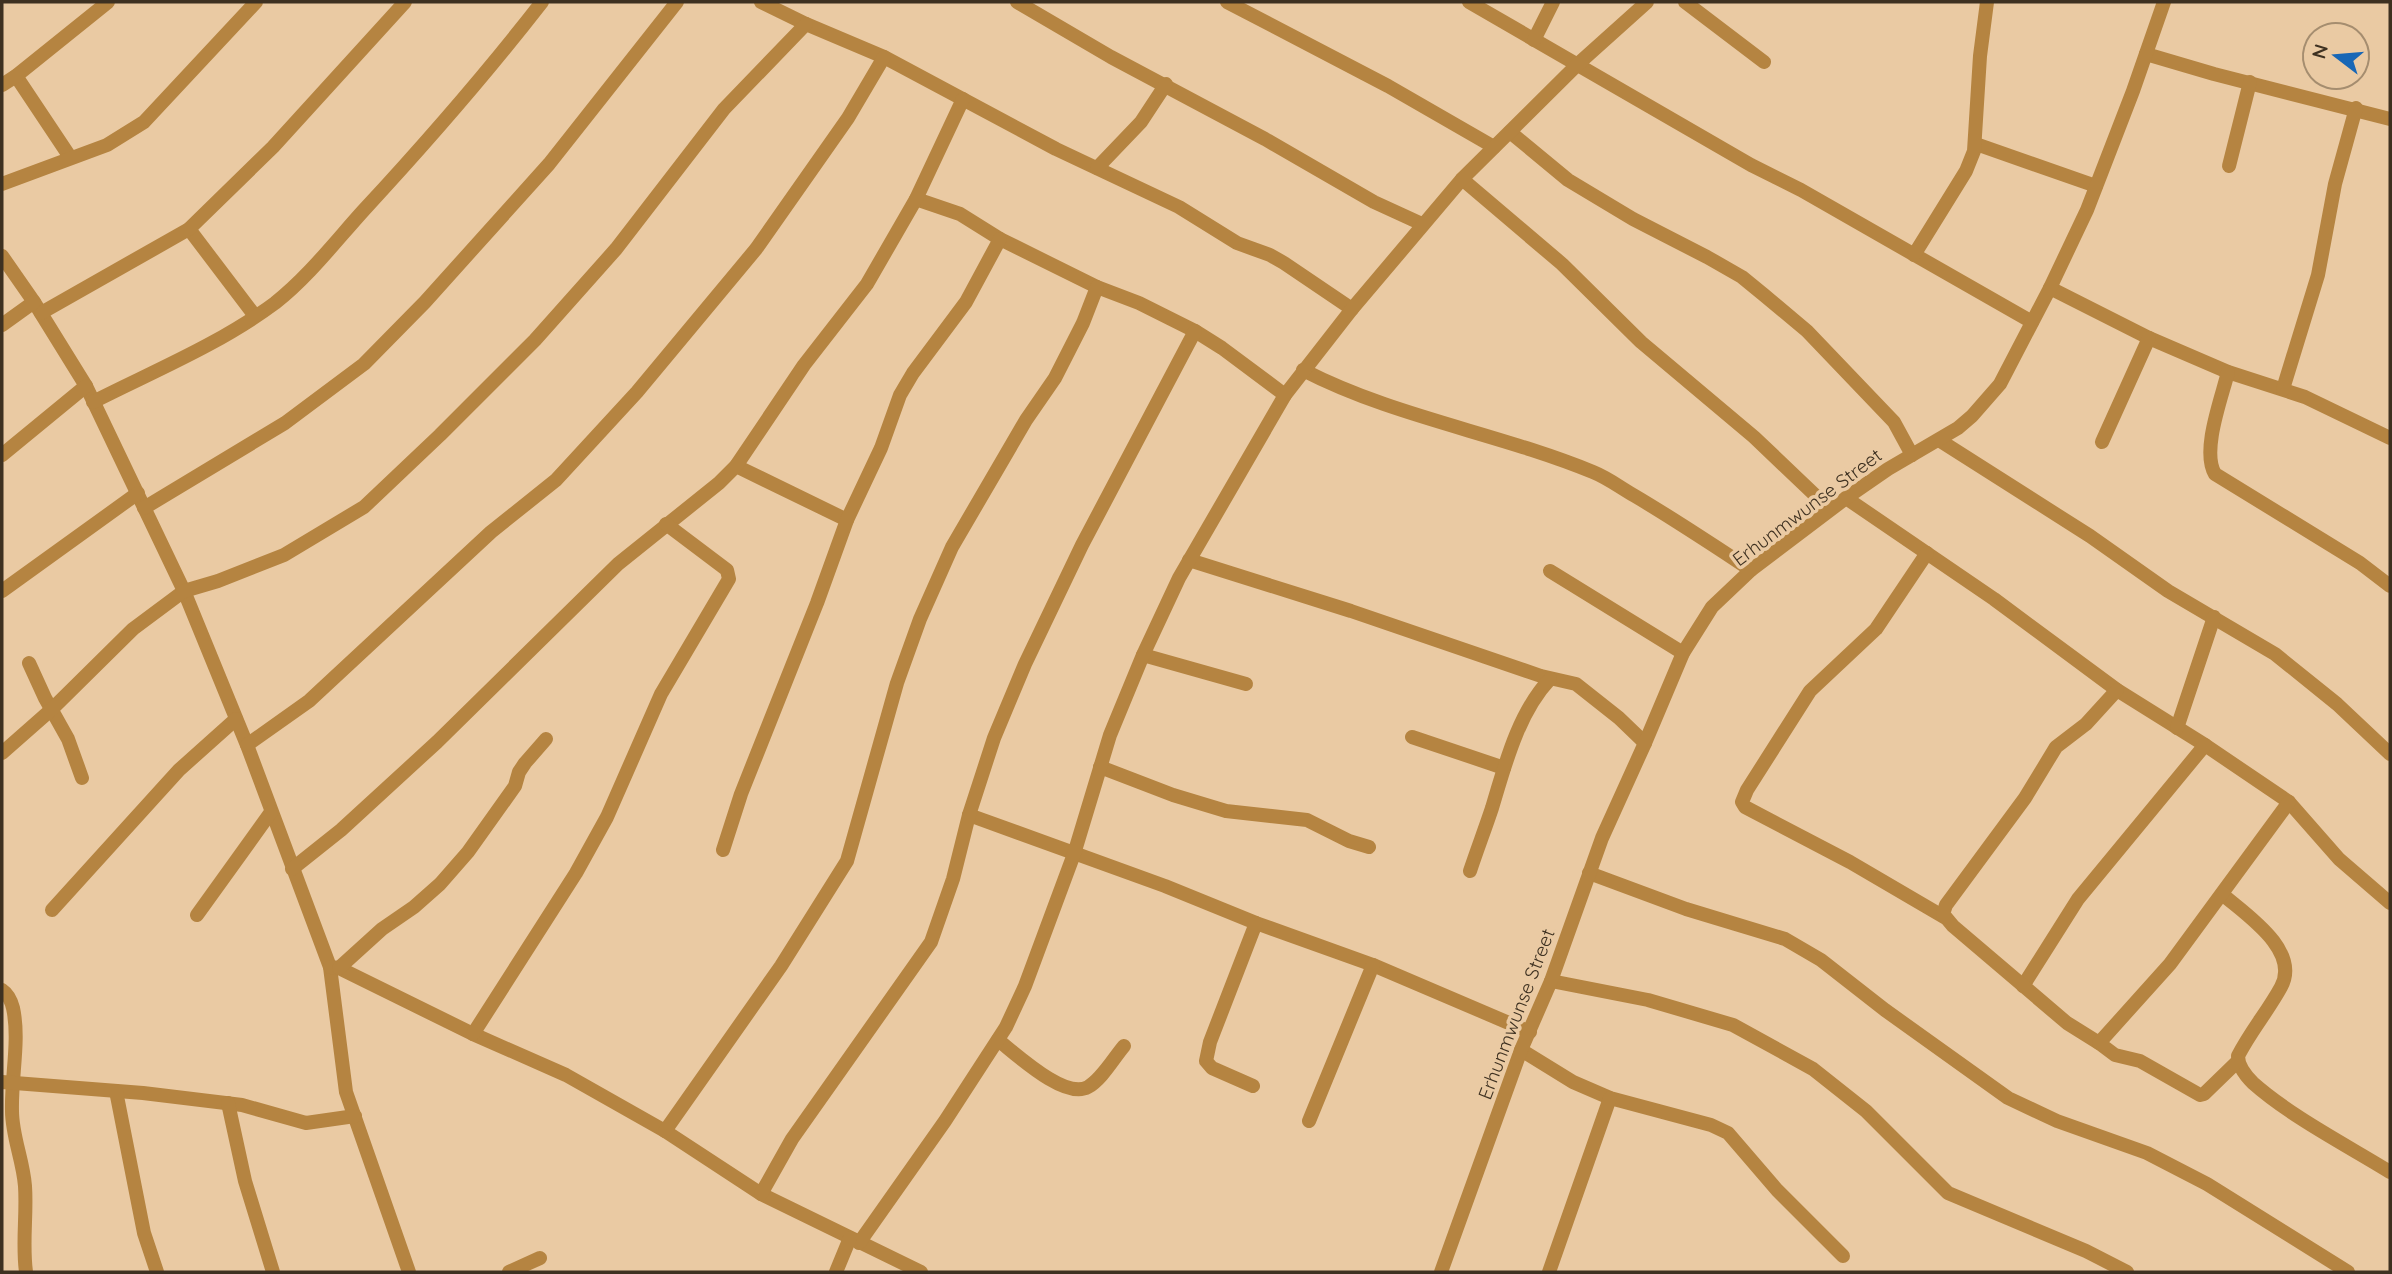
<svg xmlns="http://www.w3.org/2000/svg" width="2392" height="1274" font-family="Quicksand,sans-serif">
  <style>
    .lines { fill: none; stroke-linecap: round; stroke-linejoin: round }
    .minor { stroke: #b58441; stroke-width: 14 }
    .labels { text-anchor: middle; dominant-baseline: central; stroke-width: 7; stroke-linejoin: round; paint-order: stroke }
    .street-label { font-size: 19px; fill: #3e3121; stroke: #eacaa3 }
  </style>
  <rect width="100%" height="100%" fill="#eacaa3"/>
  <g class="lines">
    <g class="minor">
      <path d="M761 2 806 24 884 57 1056 149 1179 207 1237 243 1270 255 1284 263 1352 309"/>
      <path d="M1017 2 1111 57 1265 139 1374 202 1422 224"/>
      <path d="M1227 2 1388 86 1494 147"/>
      <path d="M1469 2 1751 165 1801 190 2032 322"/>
      <path d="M1685 2 1764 62"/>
      <path d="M1534 40 1553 2"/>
      <path d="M2146 54 2214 74 2390 119"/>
      <path d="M16 76 70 157"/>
      <path d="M2 85 16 76 108 2"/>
      <path d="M1510 132 1568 180 1633 219 1707 257 1742 277 1764 295 1807 331 1894 422 1912 455"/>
      <path d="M1976 144 2096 186"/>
      <path d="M2229 166 2250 82"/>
      <path d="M1097 168 1141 122 1166 84"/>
      <path d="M1462 179 1562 264 1641 342 1754 437 1817 497 1827 511"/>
      <path d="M2 184 107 145 144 122 256 2"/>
      <path d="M916 199 960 214 1000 239 1097 287 1139 303 1195 331 1222 348 1285 395"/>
      <path d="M189 229 255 316"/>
      <path d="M1914 255 1966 171 1974 151 1980 56 1987 2"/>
      <path d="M2 256 34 302 86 386 184 591 247 745 330 967 346 1092 409 1272"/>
      <path d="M2050 288 2149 338 2228 372 2305 397 2390 438"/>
      <path d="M41 313 189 229 273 147 405 2"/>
      <path d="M2 325 34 302"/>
      <path d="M1303 370C1394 417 1498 433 1593 472 1608 478 1621 488 1635 496 1674 519 1713 545 1751 570"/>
      <path d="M2228 372C2222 397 2201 451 2215 474L2360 563 2390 586"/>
      <path d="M2283 389 2318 275 2335 184 2356 108"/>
      <path d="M93 402C154 371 220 344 275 303 308 277 335 242 363 211 425 144 486 74 542 2"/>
      <path d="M1939 440 2090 536 2168 591 2275 654 2337 704 2390 754"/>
      <path d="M2102 442 2149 338"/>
      <path d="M2 455 86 386"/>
      <path d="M736 466 847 520"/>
      <path d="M1846 498 1994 599 2117 690 2205 745 2289 802 2339 859 2390 903"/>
      <path d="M144 508 285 423 364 364 425 302 549 164 677 2"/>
      <path d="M1927 553 1876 629 1810 691 1747 790 1742 802 1745 807 1850 862 1944 917"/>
      <path d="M1189 560 1351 611 1541 676 1576 684 1619 718 1645 743"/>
      <path d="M1550 571 1683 653"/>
      <path d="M2 591 138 493"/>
      <path d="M1143 655 1246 684"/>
      <path d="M29 663 45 698 68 739 82 778"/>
      <path d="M2177 728 2214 617"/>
      <path d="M1412 737 1504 768"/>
      <path d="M247 745 309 701 491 532 556 480 637 392 756 249 848 118 884 57"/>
      <path d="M2 753 52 709 133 629 184 591 218 581 284 555 364 507 440 435 535 340 616 249 724 109 806 24"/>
      <path d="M1100 767 1173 795 1226 811 1307 820 1349 841 1369 847"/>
      <path d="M969 815 1165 886 1256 923 1373 965 1530 1032"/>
      <path d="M723 850 741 794 817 603 847 520 881 448 900 395 913 373 966 302 1000 239"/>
      <path d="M292 869 341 830 437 742 618 564 719 483 736 466 804 365 867 284 916 199 963 99"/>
      <path d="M1470 871C1477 850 1485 829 1492 808 1505 765 1518 713 1550 679"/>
      <path d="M1589 873 1686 909 1785 939 1821 960 1885 1010 2008 1098 2057 1121 2147 1153 2207 1184 2348 1272"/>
      <path d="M2222 894C2245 914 2301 950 2281 987 2268 1011 2250 1032 2238 1056 2238 1067 2246 1076 2253 1083 2290 1116 2348 1146 2390 1172"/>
      <path d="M52 910 179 770 236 719"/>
      <path d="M197 915 271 812"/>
      <path d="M330 967 339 968 473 1034 566 1075 665 1131 761 1194 921 1272"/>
      <path d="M339 968 382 929 414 907 440 884 468 852 515 786 519 772 525 763 546 739"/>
      <path d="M1551 981 1648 1000 1733 1025 1813 1069 1866 1111 1948 1193 2086 1251 2127 1272"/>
      <path d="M2023 986 2078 899 2205 745"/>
      <path d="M2 990C8 994 11 1000 13 1008 20 1040 11 1077 12 1111 12 1136 23 1160 25 1186 27 1215 22 1243 26 1272"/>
      <path d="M473 1034 576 873 607 817 661 694 729 579 727 570 666 524"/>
      <path d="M998 1040C1016 1054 1065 1100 1088 1087 1102 1079 1113 1059 1124 1046"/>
      <path d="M2099 1043 2067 1023 1953 926 1943 914 1946 905 2025 798 2056 747 2086 724 2117 690"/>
      <path d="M1521 1050 1573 1082 1610 1098 1711 1125 1728 1133 1777 1190 1843 1256"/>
      <path d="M2238 1061 2204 1094 2200 1095 2140 1061 2115 1055 2099 1043 2170 964 2289 802"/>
      <path d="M2 1082 143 1093 242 1105 306 1123 355 1116"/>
      <path d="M1253 1086 1212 1068 1206 1061 1210 1042 1256 923"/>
      <path d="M116 1091 144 1233 157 1272"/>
      <path d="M228 1103 245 1181 273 1272"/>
      <path d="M1309 1121 1373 965"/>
      <path d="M665 1131 781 966 847 861 897 683 920 619 952 547 1026 420 1055 378 1083 323 1097 287"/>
      <path d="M761 1194 792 1139 931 942 953 879 969 815 994 738 1025 664 1082 545 1195 331"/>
      <path d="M859 1243 945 1121 1006 1027 1025 986 1074 854 1110 735 1143 655 1179 578 1285 395 1352 309 1462 179 1578 64 1647 2"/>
      <path d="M509 1272 540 1258"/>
      <path d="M836 1272 850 1238"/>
      <path d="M1441 1272 1521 1050 1551 981 1602 838 1645 743 1683 653 1712 607 1751 570 1846 498 1888 469 1958 428 1972 416 2000 384 2050 288 2087 210 2133 91 2164 2"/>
      <path d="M1549 1272 1610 1098"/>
    </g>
  </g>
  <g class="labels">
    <g class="street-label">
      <text transform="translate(1807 507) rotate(-37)">Erhunmwunse Street</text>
      <text transform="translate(1516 1014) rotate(-69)">Erhunmwunse Street</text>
    </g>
  </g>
  <rect width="2392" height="1274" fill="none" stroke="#3e3121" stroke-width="7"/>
  <g transform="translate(2336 56) rotate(286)"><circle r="33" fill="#eacaa3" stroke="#a58d6f" stroke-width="2"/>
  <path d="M0-5L12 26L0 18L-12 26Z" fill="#1867b6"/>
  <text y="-10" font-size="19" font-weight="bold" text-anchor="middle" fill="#3e3121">N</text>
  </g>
</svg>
